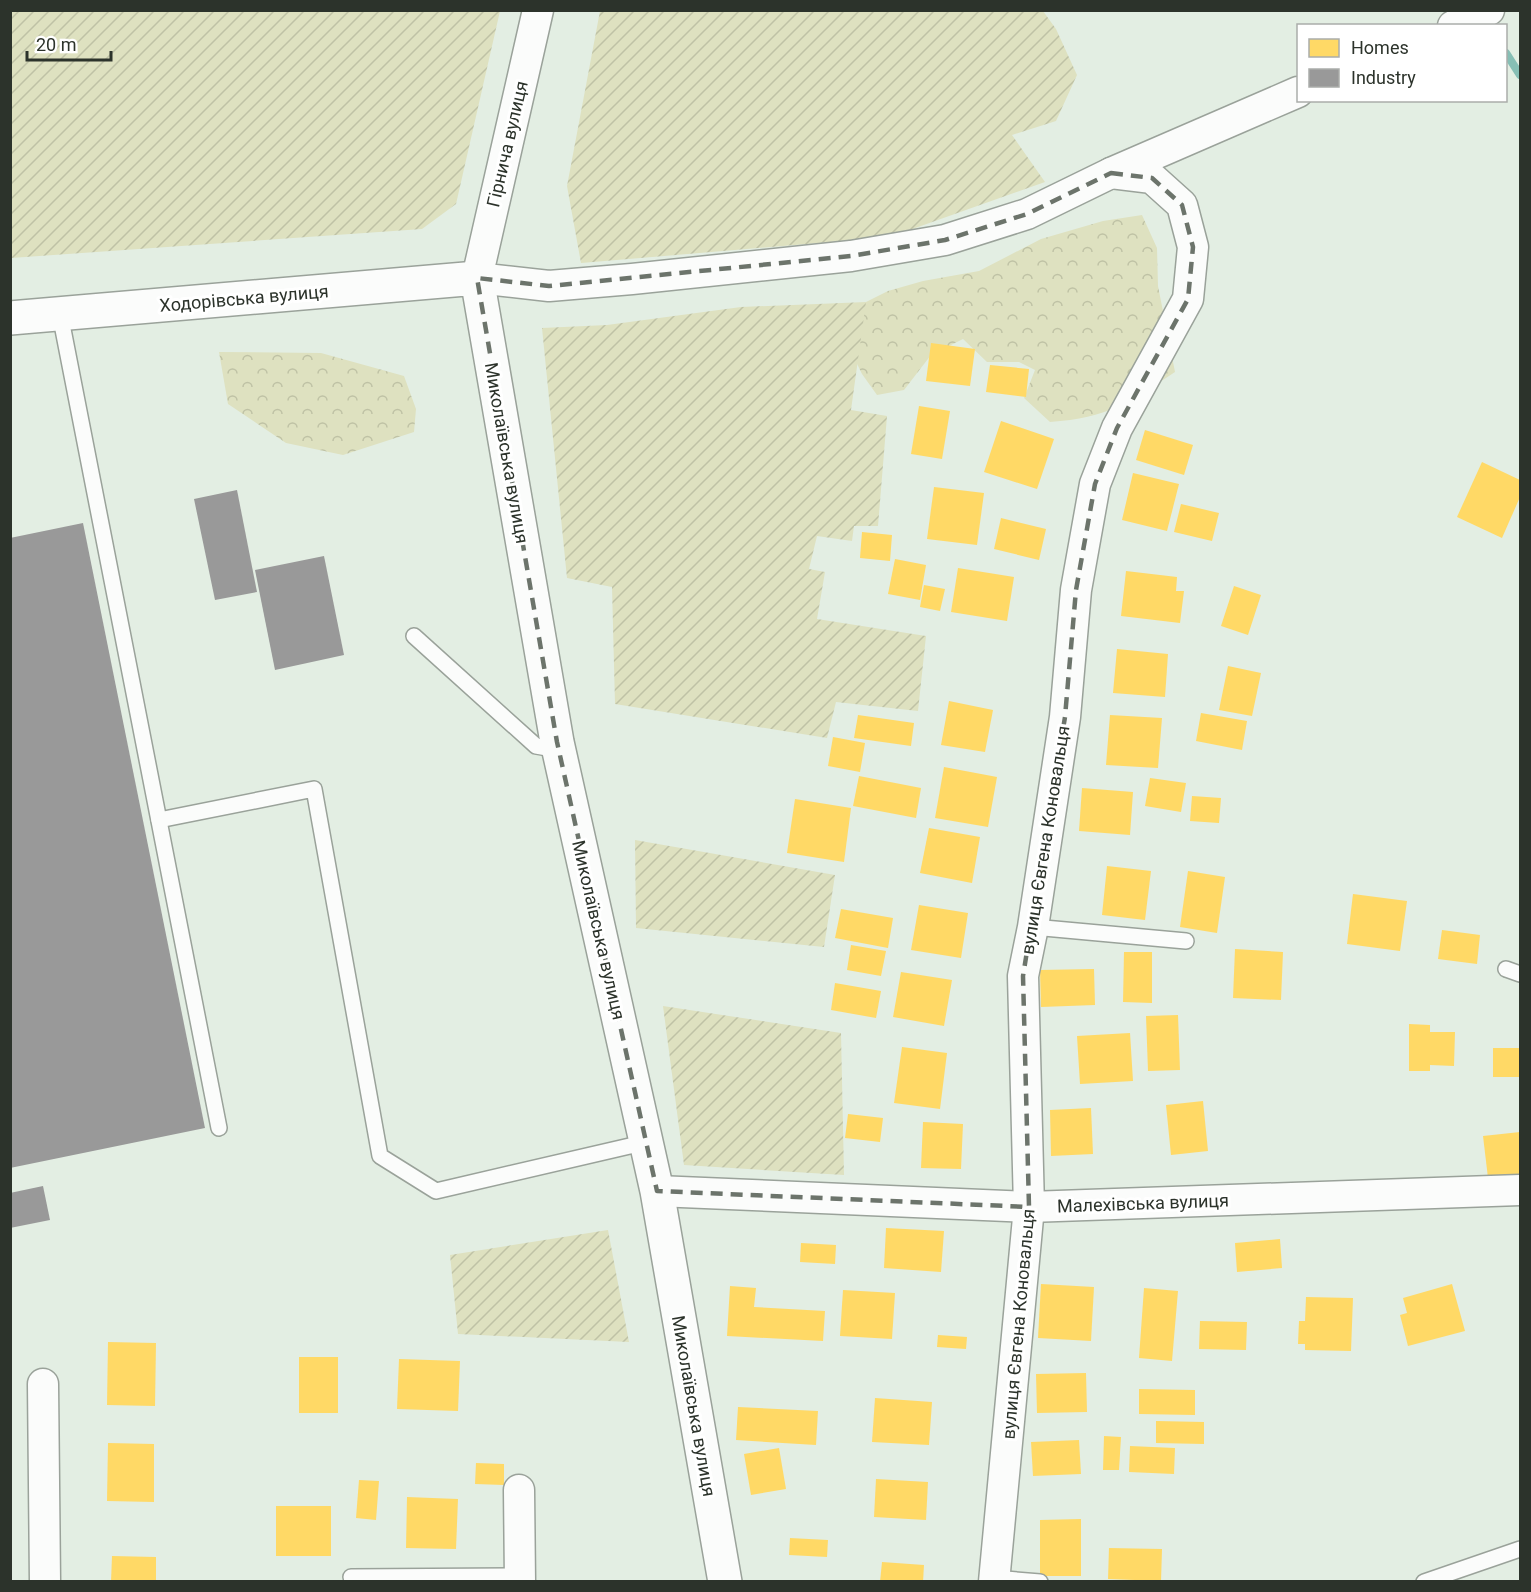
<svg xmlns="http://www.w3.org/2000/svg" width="1531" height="1592" font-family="Roboto,sans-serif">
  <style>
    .forest { fill: url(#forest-crowns) }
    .garden { fill: url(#garden-furrows) }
    .homes { fill: #ffd966 }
    .industry { fill: #999 }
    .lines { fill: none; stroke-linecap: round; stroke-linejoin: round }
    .stream { stroke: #87bfb5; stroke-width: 8 }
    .lane-casing { stroke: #9aa29a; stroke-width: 18 }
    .street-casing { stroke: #9aa29a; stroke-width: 33 }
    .secondary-casing { stroke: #9aa29a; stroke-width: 36 }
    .lane { stroke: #fbfcfb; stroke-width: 15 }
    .street { stroke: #fbfcfb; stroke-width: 30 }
    .secondary { stroke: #fbfcfb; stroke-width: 33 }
    .marked { fill: none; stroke: #6c746b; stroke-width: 4.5; stroke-dasharray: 12 8; stroke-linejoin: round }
    .labels { text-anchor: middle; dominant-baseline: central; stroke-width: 6; stroke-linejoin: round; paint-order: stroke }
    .street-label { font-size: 18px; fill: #2c332b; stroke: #fff }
  </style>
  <defs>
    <pattern id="forest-crowns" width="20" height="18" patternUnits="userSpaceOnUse" patternTransform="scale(1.5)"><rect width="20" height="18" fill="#dee1c0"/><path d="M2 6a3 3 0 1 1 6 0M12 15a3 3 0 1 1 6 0" fill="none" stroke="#bfc2a5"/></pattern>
    <pattern id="garden-furrows" width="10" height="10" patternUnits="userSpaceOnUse" patternTransform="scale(1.5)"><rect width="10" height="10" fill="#dee1c0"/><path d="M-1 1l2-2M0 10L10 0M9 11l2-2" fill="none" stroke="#bfc2a5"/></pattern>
  </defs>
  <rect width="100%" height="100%" fill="#e3eee3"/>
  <g class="forest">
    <path d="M1142 215 1157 248 1158 286 1175 372C1127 403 1109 418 1050 422L1024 398 1035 370 1019 362H987L963 339 931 355 904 390 877 395 862 374 843 335 848 311 888 291 923 281 979 271 1041 239 1103 221Z"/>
    <path d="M219 352 321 353 404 376 416 409 414 432 343 455 286 443 228 404Z"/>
  </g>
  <g class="garden">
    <path d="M11 10H500V11L456 204 422 229 11 258Z"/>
    <path d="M600 11H1043L1056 29 1077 75 1056 121 1012 135 1045 182 890 237 581 263 567 186Z"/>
    <path d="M866 302 851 410 887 416 878 526H854L852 541 817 536 809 569 825 572 817 619 926 636 918 711 836 702 827 738 615 704 612 587 567 578 542 328 607 325 741 307Z"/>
    <path d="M635 840 835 875 824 947 636 928Z"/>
    <path d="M663 1006 841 1033 844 1175 684 1165Z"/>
    <path d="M608 1230 629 1342 458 1334 450 1255Z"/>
  </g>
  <g class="homes">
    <path d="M931 343 975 349 970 386 926 381Z"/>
    <path d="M990 365 1029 369 1026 397 986 392Z"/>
    <path d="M919 406 950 411 942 459 911 454Z"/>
    <path d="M1001 421 1054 439 1037 489 984 472Z"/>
    <path d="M1145 430 1193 445 1184 475 1136 460Z"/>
    <path d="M1482 462 1520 480V497L1502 538 1457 517Z"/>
    <path d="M1133 473 1179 484 1167 531 1122 520Z"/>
    <path d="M934 487 984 493 977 545 927 539Z"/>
    <path d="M1181 504 1219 513 1212 541 1174 532Z"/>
    <path d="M1001 518 1046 529 1039 560 994 549Z"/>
    <path d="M862 532 892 535 890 561 860 558Z"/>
    <path d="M895 559 926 565 920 600 888 594Z"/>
    <path d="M958 568 1014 577 1007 621 951 612Z"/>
    <path d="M1126 571 1177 577 1176 591H1184L1180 623 1121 616Z"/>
    <path d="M924 585 945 589 940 611 920 607Z"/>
    <path d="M1234 586 1261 595 1248 635 1221 626Z"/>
    <path d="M1117 649 1168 654 1165 697 1113 693Z"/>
    <path d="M1228 666 1261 673 1252 716 1219 710Z"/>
    <path d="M949 701 993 710 985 752 941 745Z"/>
    <path d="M1201 713 1247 721 1242 750 1196 741Z"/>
    <path d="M858 715 914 723 911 746 854 738Z"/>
    <path d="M1110 715 1162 718 1158 768 1106 765Z"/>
    <path d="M833 737 865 743 860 772 828 766Z"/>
    <path d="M944 767 997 777 988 827 935 818Z"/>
    <path d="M859 776 921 788 916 818 853 806Z"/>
    <path d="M1150 778 1186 783 1181 812 1145 806Z"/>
    <path d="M1082 788 1133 792 1130 835 1079 831Z"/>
    <path d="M1192 796 1221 798 1219 823 1190 821Z"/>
    <path d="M795 799 851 808 844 862 787 853Z"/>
    <path d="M929 828 980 837 972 883 920 873Z"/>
    <path d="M1107 866 1151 871 1145 920 1102 915Z"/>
    <path d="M1188 871 1225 877 1217 933 1180 927Z"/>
    <path d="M1353 894 1407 901 1400 951 1347 944Z"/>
    <path d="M919 905 968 913 961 958 911 950Z"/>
    <path d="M841 909 893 918 888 948 835 938Z"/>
    <path d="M1442 930 1480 935 1477 964 1438 959Z"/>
    <path d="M851 945 886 951 881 976 847 970Z"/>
    <path d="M1235 949 1283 952 1281 1000 1233 998Z"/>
    <path d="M1124 952H1152V1003L1123 1002Z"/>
    <path d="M1094 969 1095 1005 1041 1007 1040 970Z"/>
    <path d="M901 972 952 980 944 1026 893 1017Z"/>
    <path d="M835 983 881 991 876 1018 831 1010Z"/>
    <path d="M1178 1015 1180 1070 1148 1071 1146 1016Z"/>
    <path d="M1409 1024 1430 1025V1032H1455L1454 1066 1430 1065V1071H1409Z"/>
    <path d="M1130 1033 1133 1081 1080 1084 1077 1036Z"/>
    <path d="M902 1047 947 1053 940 1109 894 1103Z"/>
    <rect x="1493" y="1048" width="27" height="29"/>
    <path d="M1203 1101 1208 1151 1171 1155 1166 1105Z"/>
    <path d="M1091 1108 1093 1154 1051 1156 1050 1110Z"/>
    <path d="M848 1114 883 1118 880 1142 845 1138Z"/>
    <path d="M923 1122 963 1124 961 1169 921 1168Z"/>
    <path d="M1520 1132V1174L1488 1178 1483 1136Z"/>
    <path d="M886 1228 944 1231 941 1272 884 1268Z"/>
    <path d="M1280 1239 1282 1268 1237 1272 1235 1243Z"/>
    <path d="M801 1243 836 1245 835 1264 800 1262Z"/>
    <path d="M1041 1284 1094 1287 1091 1341 1038 1338Z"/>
    <path d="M1452 1284 1465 1331 1408 1346 1400 1315 1407 1313 1403 1298Z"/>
    <path d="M730 1286 756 1288 754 1307 825 1311 823 1341 727 1336Z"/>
    <path d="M1144 1288 1178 1291 1172 1361 1139 1358Z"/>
    <path d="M843 1290 895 1293 892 1339 840 1336Z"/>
    <path d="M1306 1297 1353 1298 1351 1351 1305 1350V1344H1298L1299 1321H1305Z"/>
    <path d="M1200 1321 1247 1322 1246 1350 1199 1349Z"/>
    <path d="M938 1335 967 1337 966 1349 937 1347Z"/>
    <path d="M108 1342 156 1343 155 1406 107 1405Z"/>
    <rect x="299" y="1357" width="39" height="56"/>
    <path d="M399 1359 460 1361 458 1411 397 1409Z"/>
    <path d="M1086 1373 1087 1412 1037 1413 1036 1374Z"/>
    <path d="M1139 1389 1195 1390V1415L1139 1414Z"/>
    <path d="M875 1398 932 1402 929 1445 872 1442Z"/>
    <path d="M738 1407 818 1411 816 1445 736 1440Z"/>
    <path d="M1156 1421 1204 1422V1444L1156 1443Z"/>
    <path d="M1104 1436 1121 1437 1119 1470H1103Z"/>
    <path d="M1079 1440 1081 1474 1033 1476 1031 1442Z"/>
    <path d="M108 1443 154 1444V1502L107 1501Z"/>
    <path d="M1130 1446 1175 1448 1174 1474 1129 1472Z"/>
    <path d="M779 1448 786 1489 751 1495 744 1454Z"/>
    <path d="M476 1463 504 1464V1485L475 1484Z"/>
    <path d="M876 1479 928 1482 926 1520 874 1517Z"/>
    <path d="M359 1480 379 1481 376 1520 356 1518Z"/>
    <path d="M407 1497 458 1499 456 1549 406 1548Z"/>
    <rect x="276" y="1506" width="55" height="50"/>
    <path d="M1081 1519V1576H1040V1520Z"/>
    <path d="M790 1538 828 1540 827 1557 789 1555Z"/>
    <path d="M1109 1548 1162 1549 1161 1581 1108 1579Z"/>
    <path d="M112 1556 156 1557V1582H111Z"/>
    <path d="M882 1562 924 1565 923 1582H880Z"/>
  </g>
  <g class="industry">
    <path d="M237 490 257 592 215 600 194 499Z"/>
    <path d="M83 523 205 1128 10 1168V538Z"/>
    <path d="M324 556 344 655 275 670 255 570Z"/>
    <path d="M43 1186 50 1220 10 1228V1193Z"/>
  </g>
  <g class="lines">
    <path class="stream" d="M1506 53 1520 75"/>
    <defs>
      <g id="lane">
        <path d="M60 314 219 1128"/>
        <path d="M414 636 536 746 559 750"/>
        <path d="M159 820 314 789 380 1156 436 1191 647 1142"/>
        <path d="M1033 927 1186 941"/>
        <path d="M1506 969 1520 974"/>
        <path d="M351 1577 520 1576"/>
        <path d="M994 1578 1040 1582"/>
        <path d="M1424 1582 1520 1549"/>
      </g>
      <g id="street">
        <path d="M538 10 477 278 549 286 632 279 851 256 945 240 1027 214 1111 173 1298 92"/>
        <path d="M1453 26 1489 10"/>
        <path d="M657 1191 1029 1207 1520 1190"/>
        <path d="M43 1384 45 1582"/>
        <path d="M519 1490 520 1582"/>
        <path d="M994 1582 1029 1207 1023 976 1033 927 1065 717 1076 590 1095 484 1117 428 1188 299 1193 247 1182 205 1152 178 1111 173"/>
      </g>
      <path id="secondary" d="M10 318 477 278 557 742 657 1191 725 1582"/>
    </defs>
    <use href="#lane" class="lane-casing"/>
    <use href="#street" class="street-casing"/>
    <use href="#secondary" class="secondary-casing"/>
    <use href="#lane" class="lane"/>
    <use href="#street" class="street"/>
    <use href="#secondary" class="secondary"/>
  </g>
  <path class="marked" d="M1111 173 1152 178 1182 205 1193 247 1188 299 1117 428 1095 484 1076 590 1065 717 1023 976 1029 1207 657 1191 557 742 477 278 549 286 851 256 945 240 1027 214Z"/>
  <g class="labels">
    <g class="street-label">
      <text transform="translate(507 144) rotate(-77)">Гірнича вулиця</text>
      <text transform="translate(244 298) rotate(-5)">Ходорівська вулиця</text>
      <text transform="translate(507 453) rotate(80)">Миколаївська вулиця</text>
      <text transform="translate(1045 840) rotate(-81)">вулиця Євгена Коновальця</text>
      <text transform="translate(599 930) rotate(77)">Миколаївська вулиця</text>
      <text transform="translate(1143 1203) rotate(-2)">Малехівська вулиця</text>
      <text transform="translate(1018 1324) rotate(-85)">вулиця Євгена Коновальця</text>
      <text transform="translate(694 1406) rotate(80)">Миколаївська вулиця</text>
    </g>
  </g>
  <rect width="1531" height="1592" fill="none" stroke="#2c332b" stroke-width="24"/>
  <rect x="1297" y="24" width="210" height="78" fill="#ffffff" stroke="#abadaa" stroke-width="1.5"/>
  <rect x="1309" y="39" width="30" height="18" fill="#ffd966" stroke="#abadaa" stroke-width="1.5"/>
  <text x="1351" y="54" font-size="18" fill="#2c332b">Homes</text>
  <rect x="1309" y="69" width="30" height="18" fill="#999999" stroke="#abadaa" stroke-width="1.5"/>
  <text x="1351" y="84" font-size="18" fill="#2c332b">Industry</text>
  <path d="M27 51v9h84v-9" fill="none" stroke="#2c332b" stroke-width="3"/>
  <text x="36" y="51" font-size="18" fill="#2c332b" stroke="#ffffff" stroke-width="4.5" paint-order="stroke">20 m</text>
</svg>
